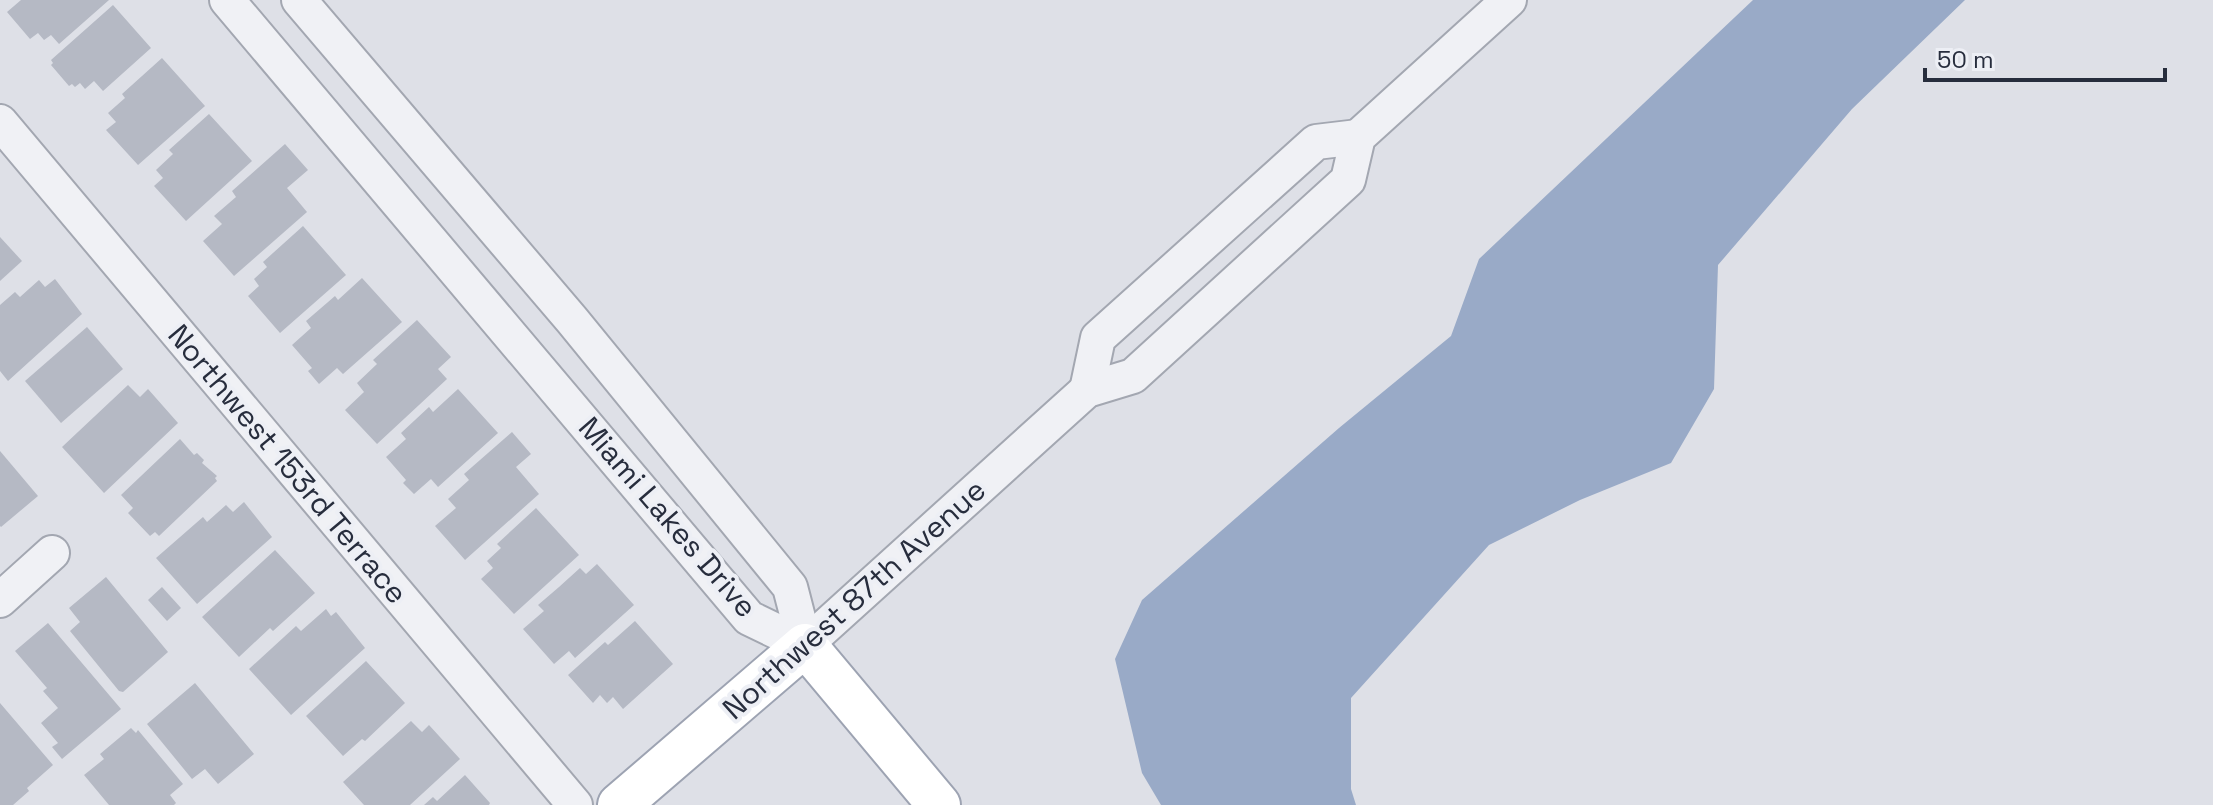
<svg xmlns="http://www.w3.org/2000/svg" width="2213" height="805" font-family="'Space Grotesk',sans-serif">
  <style>
    .water { fill: #99aac7 }
    .building { fill: #b5b9c4 }
    .lines { fill: none; stroke-linecap: round; stroke-linejoin: round }
    .minor-casing { stroke: #a3a7b1; stroke-width: 38 }
    .major-casing { stroke: #9da3b2; stroke-width: 46 }
    .minor { stroke: #f0f1f5; stroke-width: 34 }
    .major { stroke: #fff; stroke-width: 42 }
    .labels { text-anchor: middle; dominant-baseline: central; stroke-width: 8; stroke-linejoin: round; paint-order: stroke }
    .street-label { font-size: 30px; fill: #272d3d; stroke: #edeff5 }
  </style>
  <rect width="100%" height="100%" fill="#dee0e7"/>
  <path class="water" d="M1753 0H1965L1852 109 1718 265 1714 389 1671 463 1580 500 1489 545 1351 698V789L1356 805H1161L1142 773 1115 659 1142 600 1339 428 1451 336 1479 259Z"/>
  <g class="building">
    <path d="M21 0H109L59 44 51 35 44 40 38 33 30 39 7 12Z"/>
    <path d="M113 5 151 48 103 91 94 81 85 89 80 83 75 87 72 84 69 86 51 65 53 63 51 60Z"/>
    <path d="M162 58 205 106 138 165 106 130 116 122 108 113 125 98 122 94Z"/>
    <path d="M209 114 252 161 186 221 154 186 163 178 156 170 173 154 169 150Z"/>
    <path d="M285 144 308 170 287 188 307 212 234 276 203 241 222 224 214 216 236 197 232 191Z"/>
    <path d="M303 226 346 275 280 333 248 296 259 286 254 279 267 267 263 262Z"/>
    <path d="M0 237 22 261 0 281Z"/>
    <path d="M362 278 402 322 343 374 337 368 319 384 308 371 312 368 292 345 311 328 306 321 335 296 338 300Z"/>
    <path d="M55 279 82 314 8 381 0 371V305L15 292 20 297 39 280 45 287Z"/>
    <path d="M417 320 451 357 438 369 447 379 377 444 345 410 364 392 357 383 377 364 373 360Z"/>
    <path d="M87 327 123 369 61 423 25 381Z"/>
    <path d="M128 385 140 397 148 389 178 423 104 493 62 447Z"/>
    <path d="M458 389 498 433 438 487 431 479 414 494 403 483 406 480 386 457 406 439 401 433 429 407 433 412Z"/>
    <path d="M512 432 531 454 516 467 539 494 465 560 435 526 456 508 448 499 469 480 464 474Z"/>
    <path d="M180 439 194 455 197 453 204 460 202 463 217 476 215 478 217 481 159 536 155 532 150 536 128 513 133 508 121 495Z"/>
    <path d="M0 451 38 496 1 527 0 526Z"/>
    <path d="M244 502 272 537 197 604 156 558 203 517 207 522 226 505 233 512Z"/>
    <path d="M536 508 579 555 514 614 481 579 493 568 487 561 501 548 497 544Z"/>
    <path d="M275 550 315 593 273 631 270 628 239 657 202 617Z"/>
    <path d="M597 564 634 605 575 658 569 651 554 664 523 629 544 611 538 605 559 587 580 568 586 574Z"/>
    <path d="M106 577 168 652 123 692 119 691 70 631 80 622 69 608Z"/>
    <path d="M162 587 181 608 167 621 148 600Z"/>
    <path d="M326 609 331 616 336 612 365 648 291 715 249 669 296 626 301 631Z"/>
    <path d="M635 621 673 664 623 709 613 697 607 703 600 695 593 703 568 675 605 642 608 645Z"/>
    <path d="M48 623 121 709 62 759 52 747 58 743 41 723 58 708 43 691 47 688 15 651Z"/>
    <path d="M366 661 405 703 365 741 362 739 343 756 306 716Z"/>
    <path d="M195 683 254 754 218 784 205 769 192 779 147 724Z"/>
    <path d="M0 703 53 765 27 788 29 791 13 805H0Z"/>
    <path d="M411 721 422 732 429 725 460 759 410 805H364L343 782Z"/>
    <path d="M131 728 136 733 138 730 183 784 170 795 176 803 174 805H109L84 775 104 759 100 754Z"/>
    <path d="M465 775 490 803 489 805H424L433 797 437 801Z"/>
  </g>
  <g class="lines">
    <defs>
      <g id="minor">
        <path d="M227 0 749 618 805 645"/>
        <path d="M299 0 572 320 790 587 805 645"/>
        <path d="M0 122 575 805"/>
        <path d="M1087 390 1098 338 1316 142 1358 137"/>
        <path d="M0 600 52 553"/>
        <path d="M805 645 1087 390 1133 376 1348 180 1358 137 1509 0"/>
      </g>
      <path id="major" d="M619 805 805 645 939 805"/>
    </defs>
    <use href="#minor" class="minor-casing"/>
    <use href="#major" class="major-casing"/>
    <use href="#minor" class="minor"/>
    <use href="#major" class="major"/>
  </g>
  <g class="labels">
    <g class="street-label">
      <text transform="translate(288 464) rotate(50)">Northwest 153rd Terrace</text>
      <text transform="translate(668 517) rotate(49)">Miami Lakes Drive</text>
      <text transform="translate(854 599) rotate(-42)">Northwest 87th Avenue</text>
    </g>
  </g>
  <path d="M1925 68v12h240v-12" fill="none" stroke="#272d3d" stroke-width="4"/>
  <text x="1937" y="68" font-size="24" fill="#272d3d" stroke="#edeff5" stroke-width="6" paint-order="stroke">50 m</text>
</svg>
